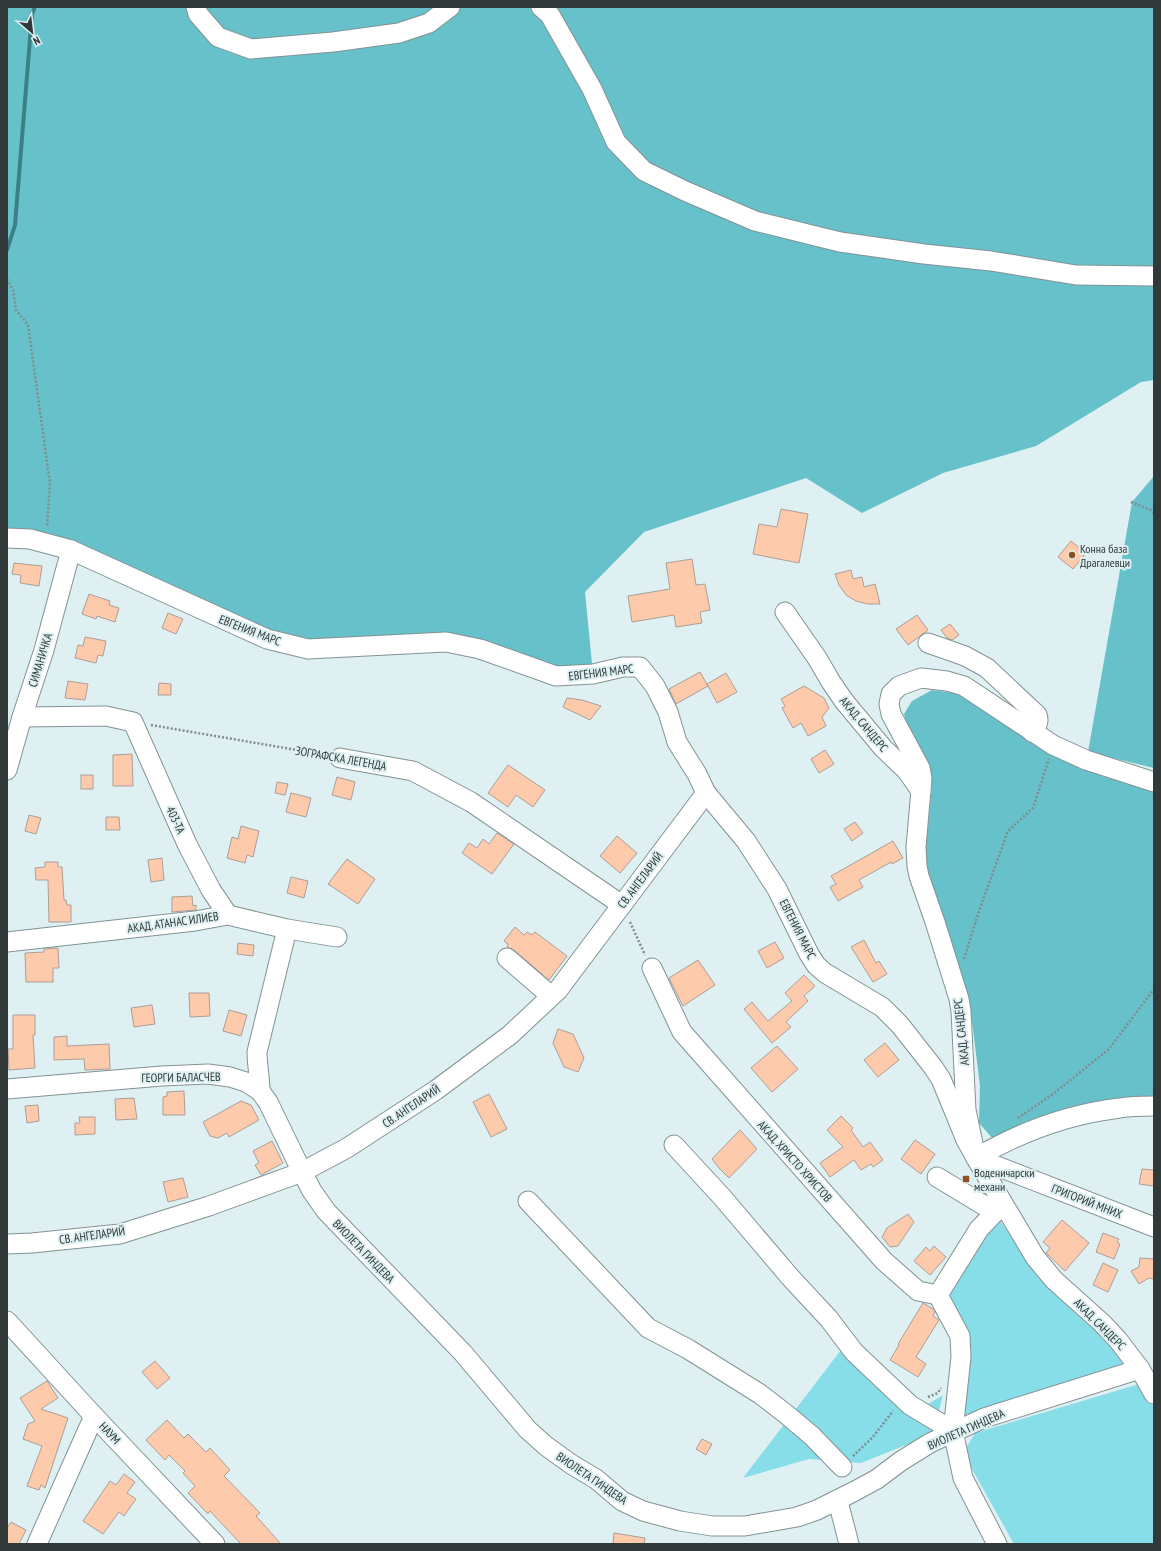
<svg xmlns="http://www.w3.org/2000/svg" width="1161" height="1551" font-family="'PT Sans Narrow',sans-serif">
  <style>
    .green { fill: #87dee8 }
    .forest { fill: #66c1cb }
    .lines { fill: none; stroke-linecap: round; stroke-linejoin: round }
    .stream { stroke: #3c8087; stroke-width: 4 }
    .building { fill: #fdcaac; stroke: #ac9e97 }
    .minor-casing { stroke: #829294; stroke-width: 21 }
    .path { stroke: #808c8d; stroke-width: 2.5; stroke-dasharray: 2 2; stroke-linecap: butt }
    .minor { stroke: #fff; stroke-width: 19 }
    .poi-dot { fill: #914e1e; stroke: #def0f2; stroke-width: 1.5 }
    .labels { text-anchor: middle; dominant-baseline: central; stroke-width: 4; stroke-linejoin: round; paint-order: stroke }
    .poi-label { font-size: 12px; fill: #313939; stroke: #def0f2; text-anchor: start }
    .street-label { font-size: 12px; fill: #313939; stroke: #def0f2 }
  </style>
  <rect width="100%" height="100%" fill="#def0f2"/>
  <g class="green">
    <path d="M998 1217 1032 1269 1111 1343 1126 1369 959 1420 966 1363 937 1298Z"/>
    <path d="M844 1346 925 1406 943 1395 933 1434 861 1463 809 1459 743 1478Z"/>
    <path d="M1139 1384 1154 1406V1544H1014L963 1453 975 1433Z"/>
  </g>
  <g class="forest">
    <path d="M7 7H1154V380L1141 382 1036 446 943 473 862 513 806 478 644 532 585 592 593 674 480 649H308L180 600 7 538Z"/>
    <path d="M1154 476V768L1088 752 1132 502Z"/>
    <path d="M932 690 962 694 1043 747 1101 776 1154 790V1096L1140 1097 993 1139 979 1123 980 1086 970 1005 924 869 932 784 923 760 909 731 904 714 912 701Z"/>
  </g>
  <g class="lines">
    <path class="stream" d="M7 250 15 225 32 14 35 7"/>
  </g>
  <g class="building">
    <path d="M781 509 808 514 799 563 753 554 759 524 777 527Z"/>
    <path d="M1071 541 1086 553 1073 569 1058 557Z"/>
    <path d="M692 559 696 585 705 584 710 610 700 612 702 623 676 627 674 615 632 622 628 596 670 589 666 563Z"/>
    <path d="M14 563 42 566 39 586 20 583 21 575 12 574Z"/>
    <path d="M851 570 853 579 862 577 864 587 875 584 880 604H868L856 601 846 595 839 585 835 574Z"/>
    <path d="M89 594 110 601 109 605 119 608 115 622 97 616 96 619 82 614Z"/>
    <path d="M168 613 183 619 176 634 162 628Z"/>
    <path d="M917 615 928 630 908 645 896 629Z"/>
    <path d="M950 624 959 635 952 640 947 638 941 630Z"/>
    <path d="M85 637 106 641 103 656 98 655 96 663 75 658 78 645 83 646Z"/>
    <path d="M700 672 708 686 676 704 669 689Z"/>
    <path d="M726 673 737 692 717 703 707 684Z"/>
    <path d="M68 681 88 684 85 700 65 698Z"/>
    <path d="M159 683 171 684V695H158Z"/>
    <path d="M804 686 824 698 829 708 822 717 826 726 808 736 801 723 793 728 782 708 785 706 781 699Z"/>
    <path d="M567 698 582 700 601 706 590 720 563 707Z"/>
    <path d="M825 750 834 764 819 773 811 759Z"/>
    <path d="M132 754 133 786H113V755Z"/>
    <path d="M508 765 545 790 533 807 516 795 508 807 488 793Z"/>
    <rect x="81" y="775" width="12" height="14"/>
    <path d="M337 777 355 782 351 800 332 795Z"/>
    <path d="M277 782 288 784 285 795 275 793Z"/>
    <path d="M291 793 311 798 306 817 286 812Z"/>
    <path d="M29 815 41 818 36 834 25 831Z"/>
    <path d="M106 817H119L120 830H106Z"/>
    <path d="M855 822 863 833 852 841 844 829Z"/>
    <path d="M241 826 259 831 253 857 247 855 245 863 227 858 232 837 238 839Z"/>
    <path d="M497 833 514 844 492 874 462 853 469 843 477 848 483 839 489 844Z"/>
    <path d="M617 836 637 853 620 873 600 856Z"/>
    <path d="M893 841 903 858 892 864 891 862 859 880 863 887 838 901 830 887 836 884 831 876Z"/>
    <path d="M162 858 164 880 151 882 148 860Z"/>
    <path d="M347 859 375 879 358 904 328 884Z"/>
    <path d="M45 862H58V867H62L64 900H66L67 905H71V922H49L48 880H36L35 868 45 867Z"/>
    <path d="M291 877 308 881 304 898 287 893Z"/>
    <path d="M192 896 193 906 196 905V910L172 912V897Z"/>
    <path d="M515 927 524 935 527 932 532 935 535 932 567 956 549 980 514 950 507 947 508 944 504 941Z"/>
    <path d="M864 940 876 963 879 961 887 974 873 982 851 947Z"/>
    <path d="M775 942 784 958 767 968 758 951Z"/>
    <path d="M238 943 254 945 253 956 237 954Z"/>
    <path d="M58 948 59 968H53V982H26L25 953 44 952V949Z"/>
    <path d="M698 960 715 985 683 1006 669 978Z"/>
    <path d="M804 975 815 986 804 996 808 1001 786 1022 791 1027 772 1043 744 1009 752 1002 768 1021 792 1001 785 993Z"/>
    <path d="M189 993H209L210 1016 190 1017Z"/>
    <path d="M152 1005 155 1024 134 1027 131 1008Z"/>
    <path d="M229 1010 247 1015 241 1036 223 1031Z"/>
    <path d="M13 1015H35V1035H33L35 1068 9 1070 8 1049H13Z"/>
    <path d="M558 1029 573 1034 584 1058 578 1072 564 1067 553 1043Z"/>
    <path d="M67 1036V1046L109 1044 110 1069 85 1070 84 1059 54 1060V1037Z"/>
    <path d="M885 1043 899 1060 878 1077 864 1060Z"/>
    <path d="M777 1046 798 1069 772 1092 751 1068Z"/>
    <path d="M184 1091 185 1115H163V1097L167 1096V1092Z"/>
    <path d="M489 1094 507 1129 491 1137 473 1102Z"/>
    <path d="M134 1098 137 1119 116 1120 115 1099Z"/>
    <path d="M241 1101 251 1105 259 1120 229 1137 227 1133 218 1138 210 1136 203 1122Z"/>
    <path d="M38 1105 39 1121 27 1123 25 1106Z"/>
    <path d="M841 1116 853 1128 851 1130 863 1147 870 1142 883 1160 873 1167 871 1164 861 1170 854 1160 830 1177 820 1163 843 1147 827 1130Z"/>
    <path d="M79 1117H95V1134L75 1135V1123H80Z"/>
    <path d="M740 1130 757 1149 729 1178 719 1168 712 1159Z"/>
    <path d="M915 1140 935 1154 921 1174 901 1159Z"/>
    <path d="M272 1141 283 1163 261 1175 255 1165 259 1163 253 1151Z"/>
    <path d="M1142 1169 1154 1170V1186L1139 1184Z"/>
    <path d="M183 1178 188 1197 168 1202 163 1182Z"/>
    <path d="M908 1214 914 1222 898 1246 890 1247 882 1237 887 1228Z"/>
    <path d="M1062 1220 1089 1243 1065 1271 1046 1253 1050 1248 1043 1242Z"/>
    <path d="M1103 1233 1119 1239 1117 1242 1120 1244 1114 1259 1096 1252Z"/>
    <path d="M934 1246 946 1257 930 1275 914 1261 926 1247 930 1251Z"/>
    <path d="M1140 1258 1154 1259V1279L1149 1278 1139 1284 1131 1271 1139 1267Z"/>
    <path d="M1103 1263 1118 1270 1108 1292 1093 1285Z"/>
    <path d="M923 1303 933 1309 935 1312 933 1316 939 1320 916 1357 926 1364 918 1377 890 1360 899 1345 898 1344Z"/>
    <path d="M155 1361 170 1378 157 1389 142 1372Z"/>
    <path d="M47 1381 58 1398 41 1409 68 1418 45 1488 41 1485 39 1490 27 1486 42 1446 23 1439 28 1424 35 1421 20 1398Z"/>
    <path d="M167 1420 184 1438 188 1434 206 1452 210 1448 230 1470 224 1476 260 1513 256 1516 281 1544H241L210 1511 208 1514 188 1493 195 1486 183 1473 185 1471 169 1455 165 1460 146 1440Z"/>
    <path d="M702 1439 712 1444 706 1455 696 1449Z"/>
    <path d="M124 1474 135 1482 127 1493 136 1499 124 1516 119 1512 103 1534 83 1521 110 1481 116 1485Z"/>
    <path d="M11 1522 26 1530 19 1544H7V1528Z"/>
    <path d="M614 1533 645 1538 644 1544H613Z"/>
  </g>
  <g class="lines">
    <defs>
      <g id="minor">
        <path d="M196 7 198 14 218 37 251 49 333 42 399 33 429 23 450 7"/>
        <path d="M541 7 550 15 592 89 616 142 644 171 685 191 755 221 840 242 924 254 991 261 1076 275 1154 276"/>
        <path d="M7 538 30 539 71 550 267 639 308 649 446 642 480 649 556 676 593 674 623 667H640L655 686 668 712 677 742 697 774 706 793 746 841 777 889 809 954 816 965 825 973 882 1007 900 1025 933 1067 941 1079 966 1140 976 1158"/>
        <path d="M785 612 817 658 831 682 844 701 883 748 907 771 921 791"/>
        <path d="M928 643 965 656 987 668 1037 715C1040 722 1036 726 1032 732"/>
        <path d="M22 717 106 716 133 722 187 844 211 890 228 915"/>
        <path d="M340 758 413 771 471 802 622 905"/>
        <path d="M7 770 22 717 44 650 71 550"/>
        <path d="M1154 782 1086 760 1053 745 964 686 947 681 921 678 899 686 891 694 889 704 891 714 920 768 922 778 916 847 917 866 919 876 935 922 959 999 961 1011 966 1110 976 1158 1035 1257 1054 1280 1102 1323 1118 1340 1140 1369 1154 1394"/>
        <path d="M7 942 195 921 228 915 287 929 337 937"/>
        <path d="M507 958 551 996"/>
        <path d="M652 968 682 1032 884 1261 918 1291 938 1295"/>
        <path d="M7 1089 162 1076 208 1074 230 1077 246 1082 260 1091 268 1102 302 1172 312 1191 326 1211 463 1353 528 1430 546 1446 571 1464 596 1479 622 1501 643 1511 680 1521 712 1526H745L797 1517 817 1510 855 1491 877 1479 901 1461 930 1443 984 1418 1140 1369"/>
        <path d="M260 1091C260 1078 257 1065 257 1052L287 929"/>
        <path d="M674 1145 722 1197 790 1277 829 1319 854 1352 910 1405 953 1431"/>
        <path d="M976 1158 1154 1227"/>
        <path d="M976 1158C1020 1132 1070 1114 1120 1108 1131 1106 1143 1106 1154 1106"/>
        <path d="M937 1177 995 1212"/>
        <path d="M528 1201 648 1328 688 1349 760 1394 786 1414 812 1436 842 1467"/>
        <path d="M7 1244 32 1243 120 1234 209 1206 302 1172 347 1148 436 1090 510 1035 558 990 706 793"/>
        <path d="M938 1295 960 1336 961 1357 953 1431 963 1478 997 1544"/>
        <path d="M938 1295 979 1229 1003 1204"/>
        <path d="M7 1321 94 1416 215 1544"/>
        <path d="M835 1501 840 1509 849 1544"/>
        <path d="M37 1544 94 1416"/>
      </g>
    </defs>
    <use href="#minor" class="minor-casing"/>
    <g class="path">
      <path d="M7 279 13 290 16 310 28 325 50 483 47 527"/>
      <path d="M1131 502 1151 510 1154 513"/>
      <path d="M151 725 326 755"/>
      <path d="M630 922 645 955"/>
      <path d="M964 959 979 911 1008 831 1033 808 1049 759"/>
      <path d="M1018 1118 1053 1094 1109 1049 1154 989"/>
      <path d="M928 1397 938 1393 941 1388"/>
      <path d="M853 1456 872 1438 893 1411"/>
    </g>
    <use href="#minor" class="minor"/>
  </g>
  <g class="poi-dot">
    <circle cx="1072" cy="555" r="4"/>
    <rect x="962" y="1175" width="8" height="8" rx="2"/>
  </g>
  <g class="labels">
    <g class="poi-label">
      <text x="1080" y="548">Конна база<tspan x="1080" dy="14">Драгалевци</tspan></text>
      <text x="974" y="1172">Воденичарски<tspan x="974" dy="14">механи</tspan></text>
    </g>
    <g class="street-label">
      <text transform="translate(250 630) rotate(21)">ЕВГЕНИЯ МАРС</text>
      <text transform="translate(40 660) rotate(-73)">СИМАНИЧКА</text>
      <text transform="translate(601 672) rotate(-7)">ЕВГЕНИЯ МАРС</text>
      <text transform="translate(864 724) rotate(50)">АКАД. САНДЕРС</text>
      <text transform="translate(341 758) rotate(10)">ЗОГРАФСКА ЛЕГЕНДА</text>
      <text transform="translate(176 820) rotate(65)">403-ТА</text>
      <text transform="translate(640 880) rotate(-53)">СВ. АНГЕЛАРИЙ</text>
      <text transform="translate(173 922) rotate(-8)">АКАД. АТАНАС ИЛИЕВ</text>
      <text transform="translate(798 929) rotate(63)">ЕВГЕНИЯ МАРС</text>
      <text transform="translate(961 1032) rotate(-96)">АКАД. САНДЕРС</text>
      <text transform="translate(181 1077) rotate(-1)">ГЕОРГИ БАЛАСЧЕВ</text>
      <text transform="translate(411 1106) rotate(-34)">СВ. АНГЕЛАРИЙ</text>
      <text transform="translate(795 1161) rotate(48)">АКАД. ХРИСТО ХРИСТОВ</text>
      <text transform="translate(1087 1201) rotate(21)">ГРИГОРИЙ МНИХ</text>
      <text transform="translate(92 1235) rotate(-8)">СВ. АНГЕЛАРИЙ</text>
      <text transform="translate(364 1251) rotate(46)">ВИОЛЕТА ГИНДЕВА</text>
      <text transform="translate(1100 1324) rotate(45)">АКАД. САНДЕРС</text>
      <text transform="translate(966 1429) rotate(-24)">ВИОЛЕТА ГИНДЕВА</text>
      <text transform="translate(110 1433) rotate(47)">НАУМ</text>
      <text transform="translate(592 1478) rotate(34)">ВИОЛЕТА ГИНДЕВА</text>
    </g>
  </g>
  <rect width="1161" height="1551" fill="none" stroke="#313939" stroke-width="16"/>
  <g transform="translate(32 32) rotate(152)" stroke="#def0f2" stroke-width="3" paint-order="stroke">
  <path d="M0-3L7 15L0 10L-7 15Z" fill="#313939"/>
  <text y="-6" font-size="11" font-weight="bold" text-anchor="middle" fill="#313939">N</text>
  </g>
</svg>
